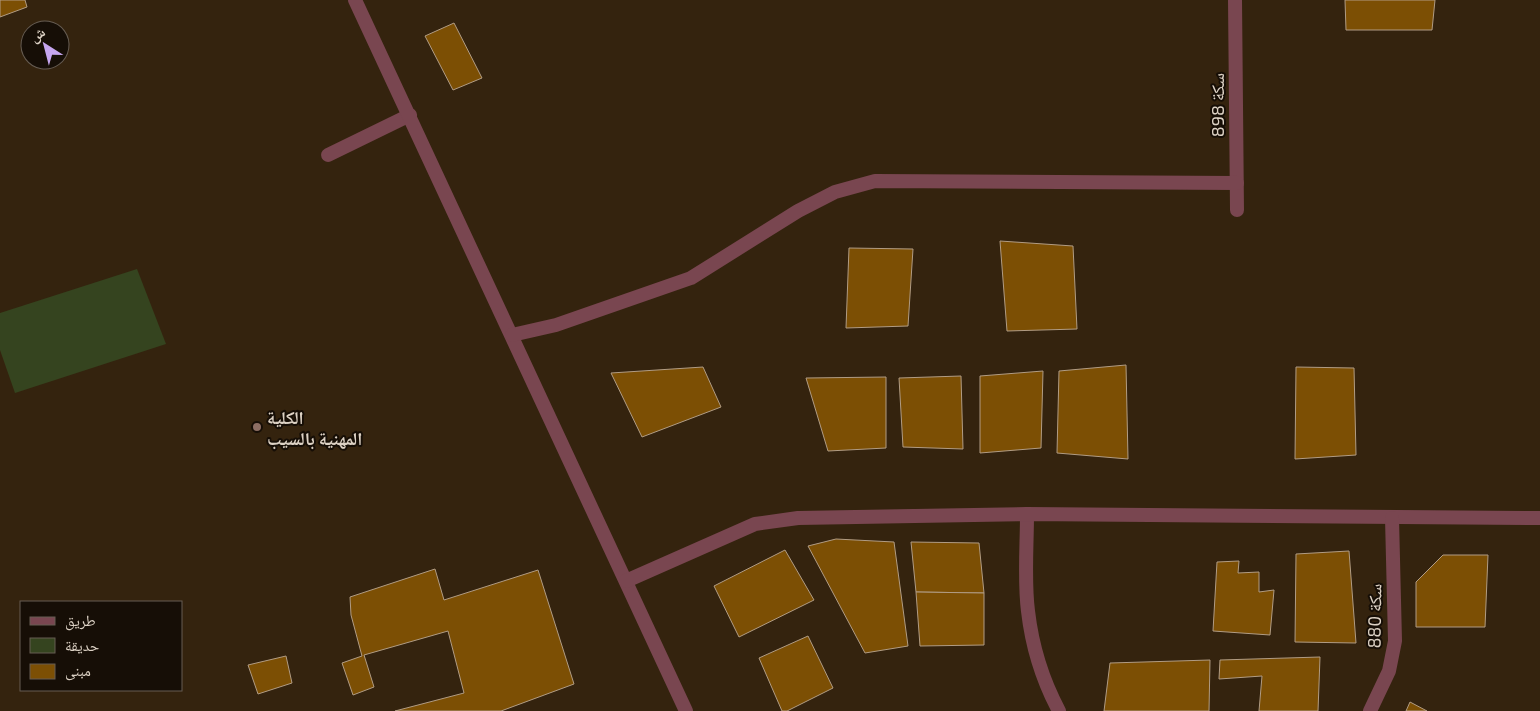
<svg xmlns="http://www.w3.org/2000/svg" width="1540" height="711" font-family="'Exo 2','Noto Naskh Arabic',sans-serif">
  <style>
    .green { fill: #35441f }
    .building { fill: #7c4f04; stroke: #b19c84 }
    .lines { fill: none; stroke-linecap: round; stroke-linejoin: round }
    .service { stroke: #794650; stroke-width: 14 }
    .minor { stroke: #794650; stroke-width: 14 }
    .education-dot { fill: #8d6e63; stroke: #160e06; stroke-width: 2 }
    .labels { text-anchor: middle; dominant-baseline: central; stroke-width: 4; stroke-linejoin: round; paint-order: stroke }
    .street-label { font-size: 18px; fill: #ddd2c5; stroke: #160e06 }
    .poi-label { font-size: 18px; font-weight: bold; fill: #ddd2c5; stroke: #160e06; text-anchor: start }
  </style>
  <rect width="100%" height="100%" fill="#34230e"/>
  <path class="green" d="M137 269 166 344 15 393 0 350V313Z"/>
  <g class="building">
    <path d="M0 0H25L27 7 0 17Z"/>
    <path d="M1345 0H1435L1432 30H1346Z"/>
    <path d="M454 23 482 78 453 90 425 36Z"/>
    <path d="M1000 241 1073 246 1077 329 1007 331Z"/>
    <path d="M849 248 913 249 908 326 846 328Z"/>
    <path d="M1126 365 1128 459 1057 453 1059 371Z"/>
    <path d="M703 367 721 407 642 437 611 373Z"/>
    <path d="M1296 367 1354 368 1356 455 1295 459Z"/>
    <path d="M1043 371 1041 448 980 453V376Z"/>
    <path d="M961 376 963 449 903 447 899 378Z"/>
    <path d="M886 377V448L828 451 806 378Z"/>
    <path d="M836 539 894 542 908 646 865 653 808 546Z"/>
    <path d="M911 542 979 543 984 593 916 592Z"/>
    <path d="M785 550 814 600 739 637 714 586Z"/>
    <path d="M1349 551 1356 643 1295 642 1296 554Z"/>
    <path d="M1443 555H1488L1485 627H1416V582Z"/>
    <path d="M1239 561 1238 573 1259 572V592L1274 590 1270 635 1213 631 1217 562Z"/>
    <path d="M435 569 444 600 538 570 574 684 501 711H395L464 693 448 631 364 655 374 687 353 695 342 663 362 656 351 615 350 597Z"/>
    <path d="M916 592 984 593V645L920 646Z"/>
    <path d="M808 636 833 688 787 711H782L759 658Z"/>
    <path d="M286 656 292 683 258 694 248 665Z"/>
    <path d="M1320 657 1318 711H1259L1262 676 1219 679 1220 660Z"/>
    <path d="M1210 660 1209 711H1104L1110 663Z"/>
    <path d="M1410 702 1427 711H1406Z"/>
  </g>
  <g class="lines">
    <path class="service" d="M328 155 410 115"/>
    <g class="minor">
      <path d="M355 0 686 711"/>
      <path d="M1235 0 1237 210"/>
      <path d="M512 335 556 325 691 278 798 211 835 192 875 181 1237 183"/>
      <path d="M1027 514C1027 546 1024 580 1028 611 1032 646 1043 681 1059 711"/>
      <path d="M626 581 755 524 798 518 1027 514 1540 518"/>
      <path d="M1370 711 1389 671 1395 641 1392 518"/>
    </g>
  </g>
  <circle class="education-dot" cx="257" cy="427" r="5"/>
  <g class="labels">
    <g class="street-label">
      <text transform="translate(1217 105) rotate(-90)">سكة 898</text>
      <text transform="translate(1374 616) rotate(-89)">سكة 880</text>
    </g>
    <g class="poi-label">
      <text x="267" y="417">الكلية<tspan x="267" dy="21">المهنية بالسيب</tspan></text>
    </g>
  </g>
  <rect x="20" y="601" width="162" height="90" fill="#160e06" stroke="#665c52"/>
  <rect x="30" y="617" width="25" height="8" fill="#794650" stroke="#665c52"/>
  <text x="65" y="626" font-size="15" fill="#ddd2c5">طريق</text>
  <rect x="30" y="638" width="25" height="15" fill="#35441f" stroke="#665c52"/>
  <text x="65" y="651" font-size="15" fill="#ddd2c5">حديقة</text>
  <rect x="30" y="664" width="25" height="15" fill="#7c4f04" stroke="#665c52"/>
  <text x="65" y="676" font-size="15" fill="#ddd2c5">مبنى</text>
  <g transform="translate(45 45) rotate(324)"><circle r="24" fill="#160e06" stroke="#665c52"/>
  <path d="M0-4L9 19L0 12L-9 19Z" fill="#c6a6f0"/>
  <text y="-8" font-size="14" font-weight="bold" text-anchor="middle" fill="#ddd2c5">ش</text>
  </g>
</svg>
